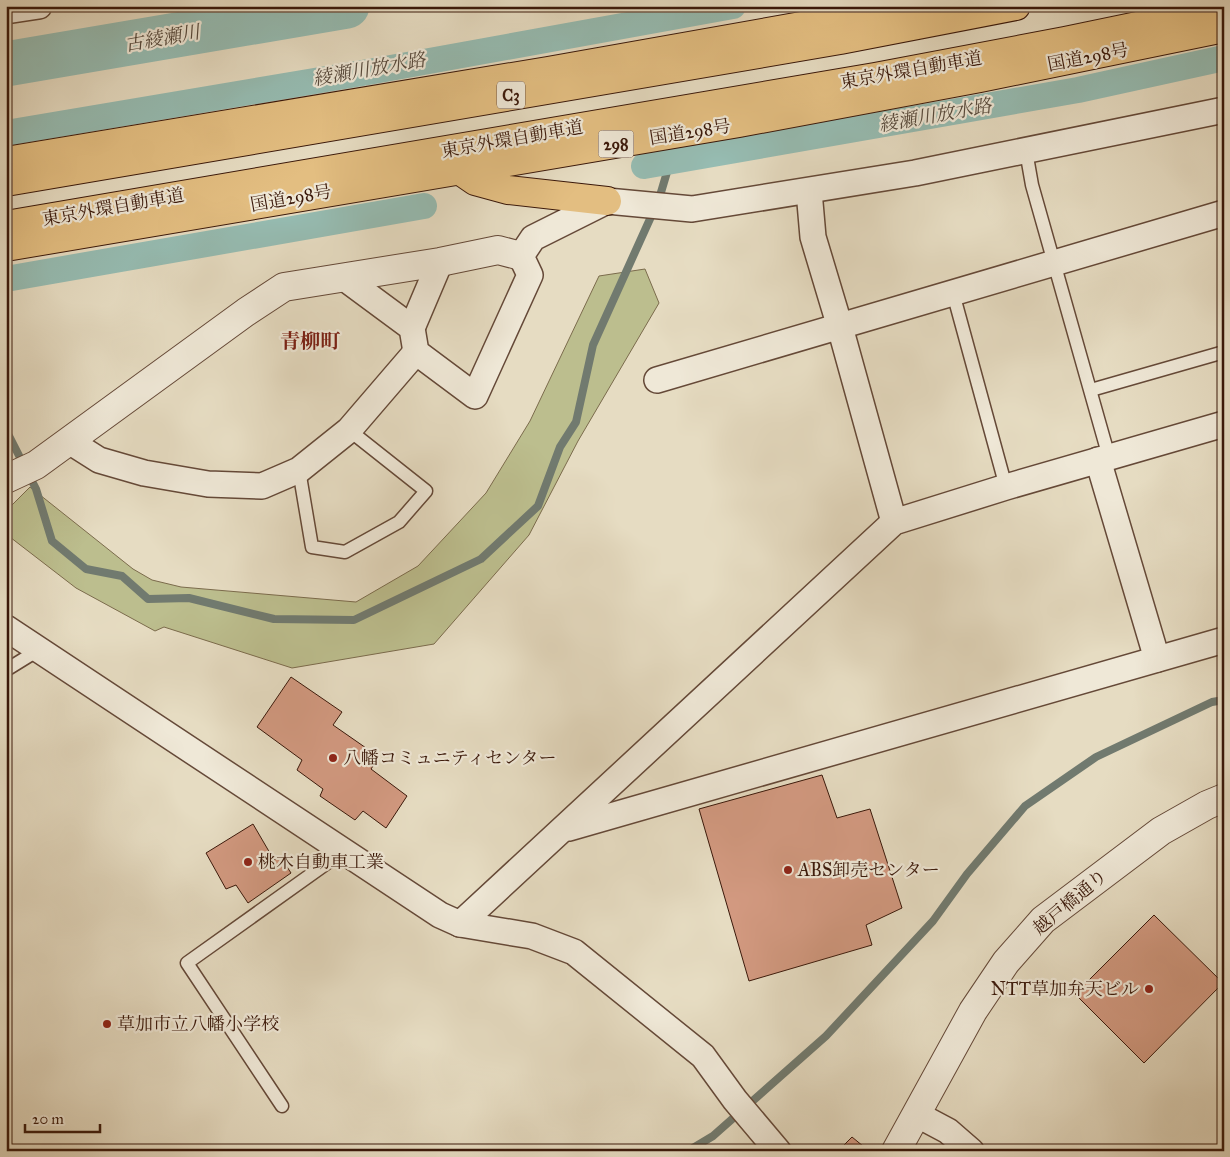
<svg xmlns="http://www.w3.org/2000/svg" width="1230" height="1157" font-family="'IM FELL Great Primer','Noto Serif JP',serif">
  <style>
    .green { fill: #bcbe8e; stroke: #7b6b4c }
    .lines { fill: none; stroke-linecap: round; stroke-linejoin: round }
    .stream { stroke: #717a6f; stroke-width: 8 }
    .canal { stroke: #96bcb2; stroke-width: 26 }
    .river { stroke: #96bcb2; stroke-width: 45 }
    .building { fill: #d29980; stroke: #3a180a }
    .service-casing { stroke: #654938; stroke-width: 15 }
    .minor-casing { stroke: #654938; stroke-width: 28 }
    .tertiary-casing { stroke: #654938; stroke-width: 30 }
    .trunk-casing { stroke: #3a180a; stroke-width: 30 }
    .motorway-casing { stroke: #3a180a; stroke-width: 30 }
    .service { stroke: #efe8d7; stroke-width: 12 }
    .minor { stroke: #efe8d7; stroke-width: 25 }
    .tertiary { stroke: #efe8d7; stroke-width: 28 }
    .trunk { stroke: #e3be81; stroke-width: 28 }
    .motorway { stroke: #e3be81; stroke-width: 28 }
    .poi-dot { fill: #8f2418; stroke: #efe8d7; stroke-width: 2 }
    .labels { text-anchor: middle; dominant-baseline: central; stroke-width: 4.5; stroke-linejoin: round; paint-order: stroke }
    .shield { fill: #efe8d7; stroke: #705648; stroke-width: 1 }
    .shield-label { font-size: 16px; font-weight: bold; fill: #3a180a }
    .street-label { font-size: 18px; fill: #3a180a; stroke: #efe8d7 }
    .poi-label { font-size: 18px; fill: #3a180a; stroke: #efe8d7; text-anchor: start }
    .water-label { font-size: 19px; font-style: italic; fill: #56493c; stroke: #efe8d7 }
    .quarter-label { font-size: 20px; font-weight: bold; fill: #7a1f14; stroke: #efe8d7 }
  </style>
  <rect width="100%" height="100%" fill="#e6dcc2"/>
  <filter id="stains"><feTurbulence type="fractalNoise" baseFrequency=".004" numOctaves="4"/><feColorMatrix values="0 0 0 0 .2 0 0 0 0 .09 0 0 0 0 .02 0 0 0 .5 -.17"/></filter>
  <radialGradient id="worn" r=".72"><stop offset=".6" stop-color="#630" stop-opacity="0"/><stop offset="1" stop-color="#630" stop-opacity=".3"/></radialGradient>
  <path class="green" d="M645 269 659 303 578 441 529 535 434 644 292 668 164 627 155 631 76 588 6 534V511L30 487 133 569 152 580 181 587 356 602 418 566 486 493 530 421 599 276Z"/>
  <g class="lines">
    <g class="stream">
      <path d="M6 430 36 489 52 541 86 569 122 576 148 599 189 598 274 619 354 620 481 559 538 506 560 447 576 422 593 345 659 199 670 162"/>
      <path d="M688 1151 713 1136 826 1036 933 921 967 874 1025 806 1096 757 1212 702 1224 700"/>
    </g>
    <g class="canal">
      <path d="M6 133 374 71 733 6"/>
      <path d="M644 166 1078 90 1224 58"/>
      <path d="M6 279 424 206"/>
    </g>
    <path class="river" d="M6 64 347 6"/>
  </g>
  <g class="building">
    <path d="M291 677 342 712 333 725 379 757 371 769 407 796 386 828 363 811 355 820 320 796 323 789 297 770 302 760 257 727Z"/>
    <path d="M822 775 837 818 870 809 902 908 866 925 872 945 749 981 699 809Z"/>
    <path d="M253 824 274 860 280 856 291 873 248 903 236 885 226 889 206 853Z"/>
    <path d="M1154 915 1223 983 1144 1063 1075 994Z"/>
    <path d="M852 1137 869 1151H838Z"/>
  </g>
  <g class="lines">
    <defs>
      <g id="service">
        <path d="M1026 151 1032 185 1109 457"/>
        <path d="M953 293 1006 487"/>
        <path d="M1091 390 1224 352"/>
        <path d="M299 470 312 547 345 552 399 522 426 491 349 430"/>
        <path d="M6 670 40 649"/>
        <path d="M282 1106 187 963 344 851"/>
      </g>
      <g id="minor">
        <path d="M6 11 39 6"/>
        <path d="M809 191 813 237 840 327 894 522"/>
        <path d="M343 277 412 328 416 352 475 396 530 275 521 256 533 238 607 201 692 209 915 173 1224 110"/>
        <path d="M412 328 440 262"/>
        <path d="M657 380 1224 213"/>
        <path d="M69 441 99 460 144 473 208 484 262 486 299 470 349 430 416 352"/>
        <path d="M1098 460 1157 659"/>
        <path d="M6 628 440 915 460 924 532 936 574 952 703 1056 735 1100 778 1151"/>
        <path d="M569 828 1224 640"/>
        <path d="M460 924 894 522 1006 487 1224 424"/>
        <path d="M916 1114 948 1131 971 1151"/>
      </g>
      <g id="tertiary">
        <path d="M6 479 36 465 246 312 284 287 440 262 498 250 521 256"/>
        <path d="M896 1151 973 1011 1006 962 1043 920 1161 831 1207 805 1224 798"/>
      </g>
      <g id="trunk">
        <path d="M6 161 548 71 914 6"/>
        <path d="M459 170 475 181 508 190 607 201"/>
        <path d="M6 247 739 123 980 78 1224 28"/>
      </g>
      <g id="motorway">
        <path d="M6 182 840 40 1016 6"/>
        <path d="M6 225 875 77 1065 41 1224 8"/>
      </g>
    </defs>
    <use href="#service" class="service-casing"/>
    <use href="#minor" class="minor-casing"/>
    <use href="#tertiary" class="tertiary-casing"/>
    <use href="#trunk" class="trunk-casing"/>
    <use href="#motorway" class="motorway-casing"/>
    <use href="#service" class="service"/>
    <use href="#minor" class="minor"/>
    <use href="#tertiary" class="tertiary"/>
    <use href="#trunk" class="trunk"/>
    <use href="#motorway" class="motorway"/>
  </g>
  <g class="poi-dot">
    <circle cx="333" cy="758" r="5"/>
    <circle cx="248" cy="862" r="5"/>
    <circle cx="788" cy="870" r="5"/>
    <circle cx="1149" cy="989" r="5"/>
    <circle cx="107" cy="1024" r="5"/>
  </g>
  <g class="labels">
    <g class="shield">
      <rect x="497" y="81.5" width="28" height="27" rx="4"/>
      <rect x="598.5" y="130.5" width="35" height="27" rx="4"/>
    </g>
    <g class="shield-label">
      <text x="511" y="95">C3</text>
      <text x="616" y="144">298</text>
    </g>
    <g class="street-label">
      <text transform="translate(1088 57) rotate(-11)">国道298号</text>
      <text transform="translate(911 70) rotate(-10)">東京外環自動車道</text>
      <text transform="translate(690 132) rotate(-9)">国道298号</text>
      <text transform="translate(512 139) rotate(-10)">東京外環自動車道</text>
      <text transform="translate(291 198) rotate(-10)">国道298号</text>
      <text transform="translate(113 207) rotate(-10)">東京外環自動車道</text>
      <text transform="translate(1070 902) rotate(-40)">越戸橋通り</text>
    </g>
    <g class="poi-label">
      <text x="343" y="758">八幡コミュニティセンター</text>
      <text x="258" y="862">桃木自動車工業</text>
      <text x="798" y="870">ABS卸売センター</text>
      <text x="1139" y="989" text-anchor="end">NTT草加弁天ビル</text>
      <text x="117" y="1024">草加市立八幡小学校</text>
    </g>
    <g class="water-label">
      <text transform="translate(162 38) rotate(-10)">古綾瀬川</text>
      <text transform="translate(369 69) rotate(-10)">綾瀬川放水路</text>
      <text transform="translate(935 115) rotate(-10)">綾瀬川放水路</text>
    </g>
    <g class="quarter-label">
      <text x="310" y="341">青柳町</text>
    </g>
  </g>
  <rect width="1230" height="1157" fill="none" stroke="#e6dcc2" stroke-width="25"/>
  <rect x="8" y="8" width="1215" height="1142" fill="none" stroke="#3a180a" stroke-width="2.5"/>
  <rect x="12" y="12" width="1205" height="1132" fill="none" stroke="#3a180a"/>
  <path d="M25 1124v8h75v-8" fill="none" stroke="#3a180a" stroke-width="2.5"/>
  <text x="32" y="1124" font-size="15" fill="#3a180a" stroke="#efe8d7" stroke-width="4" paint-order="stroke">20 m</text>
  <rect width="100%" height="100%" filter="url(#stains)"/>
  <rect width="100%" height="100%" fill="url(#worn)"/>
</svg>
